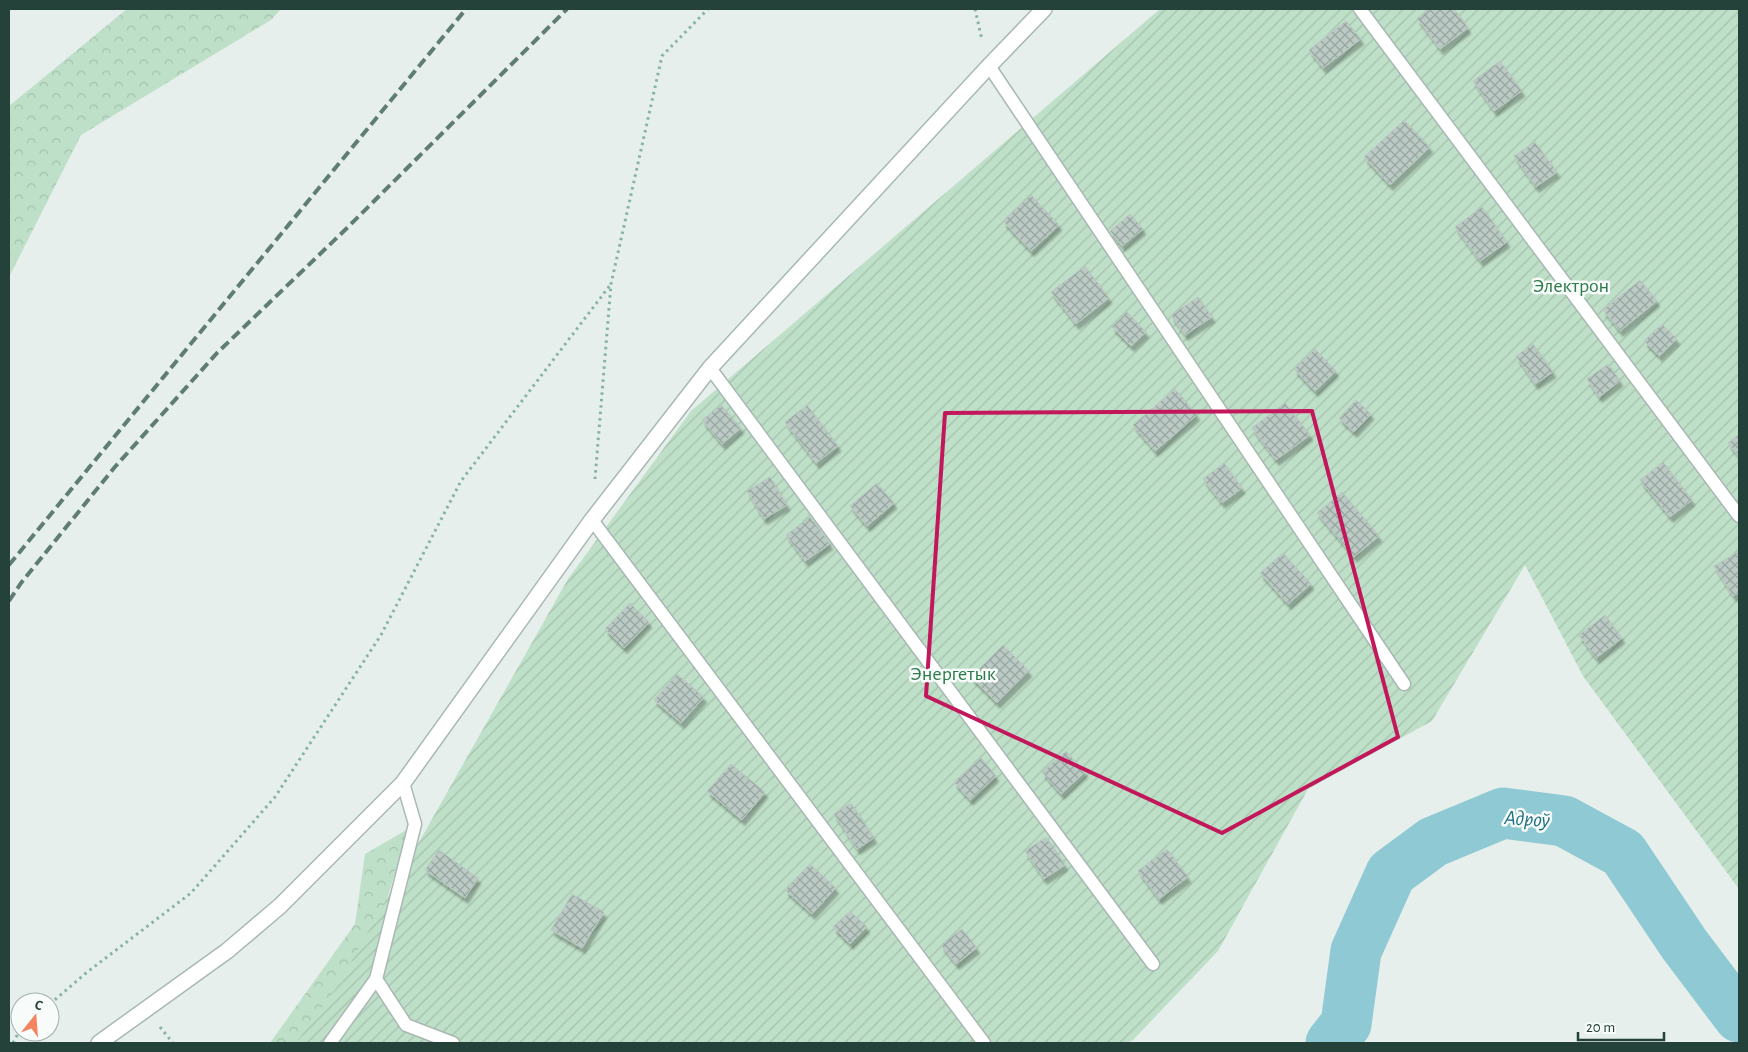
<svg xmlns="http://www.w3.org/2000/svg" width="1748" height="1052" font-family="'Alegreya Sans',sans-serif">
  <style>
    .forest { fill: url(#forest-crowns) }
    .garden { fill: url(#garden-furrows) }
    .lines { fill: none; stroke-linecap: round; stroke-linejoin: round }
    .river { stroke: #8ec9d4; stroke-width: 51 }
    .building { fill: url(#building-cross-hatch); stroke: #b8c9c2; filter: url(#shadow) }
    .service-casing { stroke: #a8b8b2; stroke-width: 15 }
    .minor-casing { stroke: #a8b8b2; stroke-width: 18 }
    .path { stroke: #86b3a5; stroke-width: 3; stroke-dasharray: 2.5 4; stroke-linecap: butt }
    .service { stroke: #fff; stroke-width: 12 }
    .minor { stroke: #fff; stroke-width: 15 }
    .rail { stroke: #5f7d75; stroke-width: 4; stroke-dasharray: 10 5; stroke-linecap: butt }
    .marked { fill: none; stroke: #c2185b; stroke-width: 4; stroke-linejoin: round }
    .labels { text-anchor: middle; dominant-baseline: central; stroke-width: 5; stroke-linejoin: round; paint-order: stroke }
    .park-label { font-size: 20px; fill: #2d7a4b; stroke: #f7fbf9 }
    .water-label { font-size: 21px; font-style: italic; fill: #1c6f80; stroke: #f7fbf9 }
  </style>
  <defs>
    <pattern id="forest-crowns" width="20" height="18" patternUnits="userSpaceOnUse" patternTransform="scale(1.25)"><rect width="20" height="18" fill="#bfe0c8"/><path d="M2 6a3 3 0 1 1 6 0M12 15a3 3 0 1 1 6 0" fill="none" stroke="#a4c1ad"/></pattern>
    <pattern id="garden-furrows" width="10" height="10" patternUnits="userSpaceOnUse" patternTransform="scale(1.25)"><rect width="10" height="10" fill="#bfe0c8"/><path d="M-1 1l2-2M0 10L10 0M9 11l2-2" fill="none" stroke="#a4c1ad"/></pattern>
    <pattern id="building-cross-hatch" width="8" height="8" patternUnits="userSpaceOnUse" patternTransform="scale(1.25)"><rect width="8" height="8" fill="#bbcac4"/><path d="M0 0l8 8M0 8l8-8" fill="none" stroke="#98a6a0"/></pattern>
    <filter id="shadow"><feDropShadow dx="3" dy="5.5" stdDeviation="1" flood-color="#0004"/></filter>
  </defs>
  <rect width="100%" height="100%" fill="#e6efeb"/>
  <g class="forest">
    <path d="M127 9H281L271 20 81 135 9 277V106Z"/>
    <path d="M408 829 365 973 315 1043H270L355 924 365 854Z"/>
  </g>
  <path class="garden" d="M1160 9H1739V889L1583 676 1525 565 1432 721 1308 789 1218 951 1133 1040 1127 1043H296L338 985 568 579 691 411Z"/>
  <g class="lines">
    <path class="river" d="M1331 1043 1346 1024 1356 951 1391 873 1433 842 1503 813 1564 821 1623 853 1684 944 1739 1017"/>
  </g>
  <g class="building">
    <path d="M1430 9H1454L1468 28 1440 49 1417 18Z"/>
    <path d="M1346 21 1361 39 1323 68 1309 50Z"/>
    <path d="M1500 61 1522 91 1494 111 1473 81Z"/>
    <path d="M1404 120 1430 147 1390 185 1364 157Z"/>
    <path d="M1535 142 1557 172 1536 187 1514 156Z"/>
    <path d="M1031 195 1059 225 1031 251 1003 221Z"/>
    <path d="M1482 207 1507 242 1480 261 1455 227Z"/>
    <path d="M1130 214 1143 229 1122 246 1110 231Z"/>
    <path d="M1085 266 1109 298 1076 324 1051 292Z"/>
    <path d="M1640 280 1657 301 1620 331 1603 310Z"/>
    <path d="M1198 297 1212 317 1185 335 1171 315Z"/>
    <path d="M1127 312 1146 332 1131 346 1112 327Z"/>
    <path d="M1662 324 1677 339 1659 356 1644 341Z"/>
    <path d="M1533 344 1553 372 1535 384 1516 356Z"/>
    <path d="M1315 349 1336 371 1315 391 1294 369Z"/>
    <path d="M1608 364 1620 381 1599 397 1587 379Z"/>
    <path d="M1175 389 1197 415 1155 451 1133 425Z"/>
    <path d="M1356 400 1371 414 1354 432 1339 418Z"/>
    <path d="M1285 403 1310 435 1276 460 1252 428Z"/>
    <path d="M721 405 741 428 722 444 702 420Z"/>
    <path d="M807 405 838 446 816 463 785 422Z"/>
    <path d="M1739 434V457L1728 443Z"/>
    <path d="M1663 462 1692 500 1670 517 1640 480Z"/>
    <path d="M1224 463 1242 488 1222 503 1203 479Z"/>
    <path d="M770 477 787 505 764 519 747 491Z"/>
    <path d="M877 483 894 503 867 526 850 506Z"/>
    <path d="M1342 492 1379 536 1354 557 1317 513Z"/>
    <path d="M810 517 830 544 805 561 786 535Z"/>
    <path d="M1738 552 1739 592 1733 596 1714 566Z"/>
    <path d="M1283 553 1311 584 1288 604 1260 573Z"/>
    <path d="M630 603 649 622 624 648 605 629Z"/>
    <path d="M1605 615 1622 638 1596 658 1579 635Z"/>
    <path d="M1003 645 1029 671 997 703 971 677Z"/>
    <path d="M677 674 704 697 681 723 654 700Z"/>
    <path d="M1066 751 1085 772 1061 794 1042 772Z"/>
    <path d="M981 758 996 776 970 800 954 782Z"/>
    <path d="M731 764 765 792 742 820 707 791Z"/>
    <path d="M851 803 874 838 857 849 834 814Z"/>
    <path d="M1046 837 1065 865 1044 879 1025 851Z"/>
    <path d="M1167 849 1188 877 1159 899 1138 871Z"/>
    <path d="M439 850 478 878 465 898 425 870Z"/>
    <path d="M810 864 836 888 812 914 785 890Z"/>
    <path d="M572 894 604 912 582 948 551 930Z"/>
    <path d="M850 911 867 927 850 944 833 927Z"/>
    <path d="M962 929 977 948 956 964 941 945Z"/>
  </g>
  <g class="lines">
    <defs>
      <g id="service">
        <path d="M1360 9 1739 516"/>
        <path d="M989 66 1404 684"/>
        <path d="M710 368 1153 964"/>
        <path d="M592 520 984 1043"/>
        <path d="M403 783 415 824 376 979 406 1025 453 1043"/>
        <path d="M330 1043 376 979"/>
      </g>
      <path id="minor" d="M99 1043 227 951 280 906 403 783 592 520 710 368 989 66 1044 9"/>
    </defs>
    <use href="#service" class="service-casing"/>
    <use href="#minor" class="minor-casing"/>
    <g class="path">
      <path d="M975 9 982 40"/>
      <path d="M595 479 611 284 662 56 708 9"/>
      <path d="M50 1004 86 973 191 893 275 797 381 635 461 481 611 284"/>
      <path d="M160 1027 173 1043"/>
      <path d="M13 1043 20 1030"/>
    </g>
    <use href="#service" class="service"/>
    <use href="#minor" class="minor"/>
    <g class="rail">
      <path d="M9 565 466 9"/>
      <path d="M9 601 21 583 114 468 217 353 346 229 567 9"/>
    </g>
  </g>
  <path class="marked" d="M1312 411 1398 737 1222 833 926 696 945 413Z"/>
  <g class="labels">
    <g class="park-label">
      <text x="1571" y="286">Электрон</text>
      <text x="953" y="674">Энергетык</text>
    </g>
    <g class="water-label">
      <text transform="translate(1527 819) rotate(4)">Адроў</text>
    </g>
  </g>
  <rect width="1748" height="1052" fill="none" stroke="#24423a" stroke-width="20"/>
  <g transform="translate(35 1017) rotate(17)"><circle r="24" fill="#f7fbf9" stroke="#a3b1ad"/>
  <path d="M0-4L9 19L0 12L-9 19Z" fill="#f4845f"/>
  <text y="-8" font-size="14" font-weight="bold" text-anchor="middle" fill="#24423a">С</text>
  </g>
  <path d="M1578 1032v8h86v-8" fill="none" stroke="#24423a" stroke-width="2.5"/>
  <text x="1586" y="1032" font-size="15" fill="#24423a" stroke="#f7fbf9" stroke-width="4" paint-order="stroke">20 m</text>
</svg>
